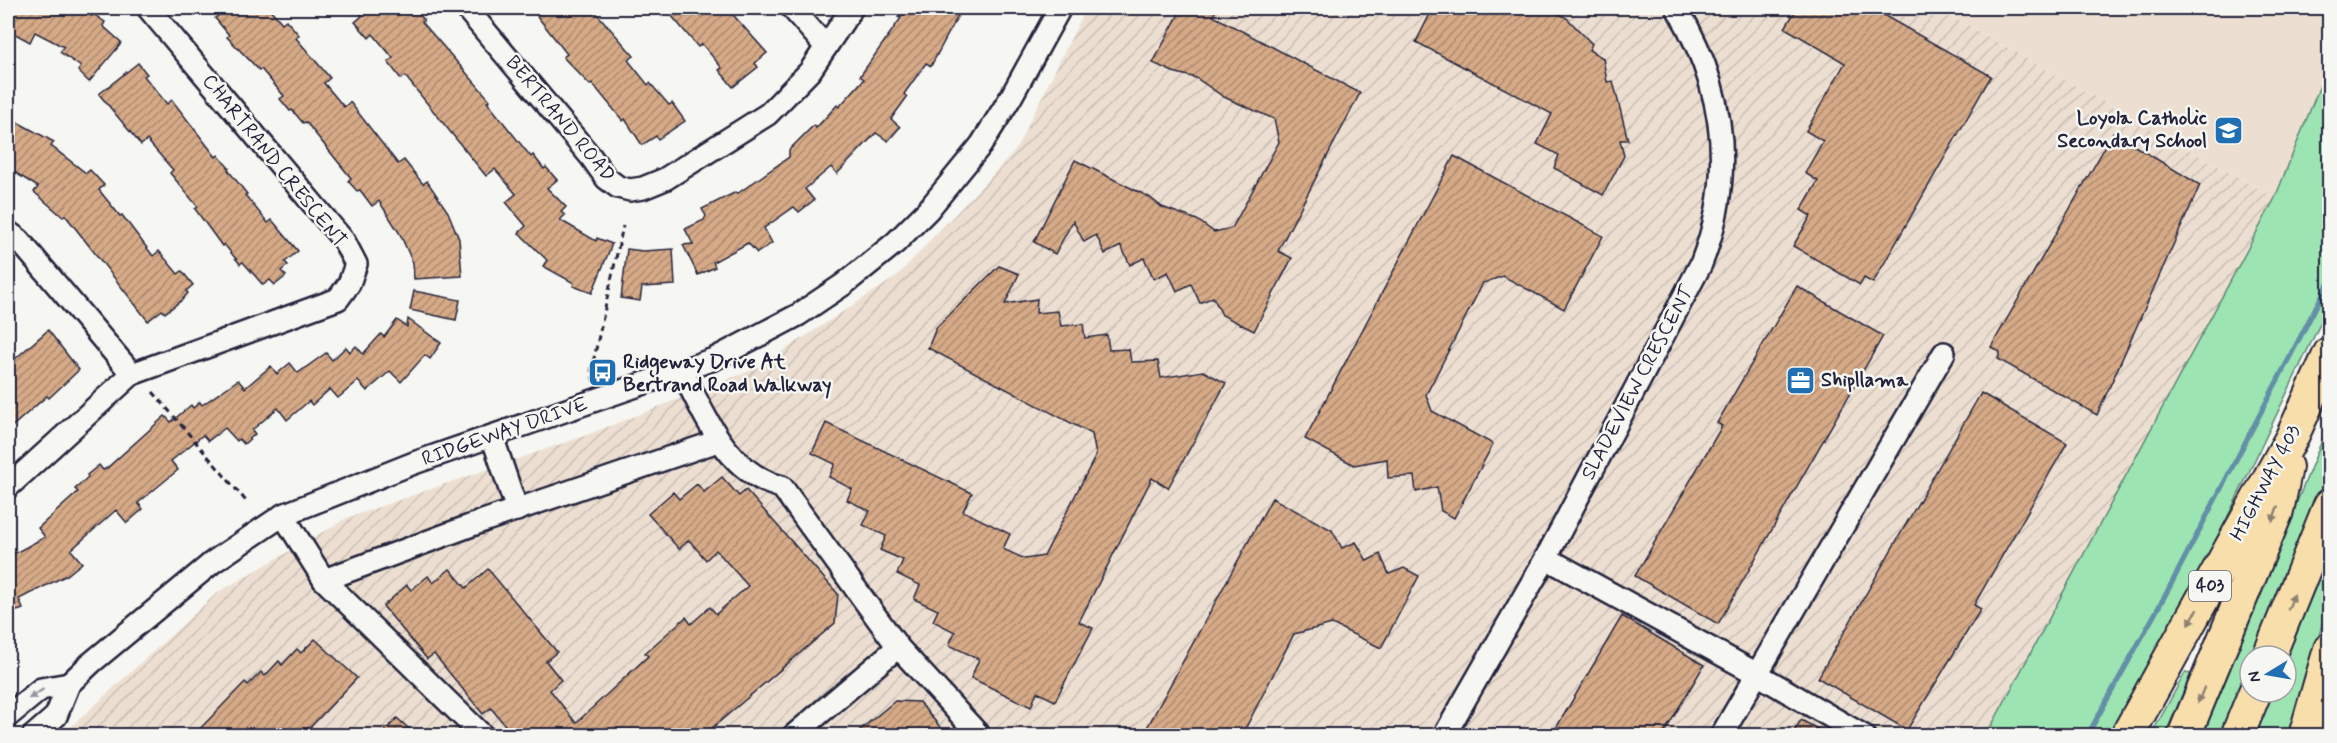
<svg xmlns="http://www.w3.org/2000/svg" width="2337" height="743" font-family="Mynerve,sans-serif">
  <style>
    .built { fill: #ecdfd2 }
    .industrial { fill: url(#industrial-furrows) }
    .grass { fill: #9ce5b3; stroke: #5f8477; stroke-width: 1.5 }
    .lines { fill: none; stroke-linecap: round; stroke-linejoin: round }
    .stream { stroke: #638fa7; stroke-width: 5 }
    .building { fill: url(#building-hatch); stroke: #22223b; stroke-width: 1.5 }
    .minor-casing { stroke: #22223b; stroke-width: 26 }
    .highway-casing { stroke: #22223b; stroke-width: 36 }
    .path { stroke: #22223b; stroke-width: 3; stroke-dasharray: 6 4.5; stroke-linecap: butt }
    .minor { stroke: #f6f6f2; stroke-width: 21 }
    .highway { stroke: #f8deab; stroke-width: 32 }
    .oneway { fill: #8d8073 }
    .oneway2 { fill: #9797a0 }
    .labels { text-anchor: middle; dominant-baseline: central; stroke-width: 5; stroke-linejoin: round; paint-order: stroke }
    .shield { fill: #f6f6f2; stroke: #626272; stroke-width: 1.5 }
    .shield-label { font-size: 18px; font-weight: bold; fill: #22223b }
    .poi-label { font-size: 20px; font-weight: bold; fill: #22223b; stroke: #f6f6f2; text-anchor: start }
    .street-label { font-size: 20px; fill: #22223b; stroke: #f6f6f2 }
  </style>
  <defs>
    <pattern id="industrial-furrows" width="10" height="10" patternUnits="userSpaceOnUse" patternTransform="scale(1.5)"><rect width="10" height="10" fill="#ecdfd2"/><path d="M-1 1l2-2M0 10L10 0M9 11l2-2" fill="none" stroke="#cabfb5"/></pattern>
    <pattern id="building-hatch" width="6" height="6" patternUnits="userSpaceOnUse" patternTransform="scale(1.5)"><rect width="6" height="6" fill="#d6aa87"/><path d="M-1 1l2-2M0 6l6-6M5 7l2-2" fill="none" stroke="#ad8a70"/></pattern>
  </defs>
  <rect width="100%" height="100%" fill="#f6f6f2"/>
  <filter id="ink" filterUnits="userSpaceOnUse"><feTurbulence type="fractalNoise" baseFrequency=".0167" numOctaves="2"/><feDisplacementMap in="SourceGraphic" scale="12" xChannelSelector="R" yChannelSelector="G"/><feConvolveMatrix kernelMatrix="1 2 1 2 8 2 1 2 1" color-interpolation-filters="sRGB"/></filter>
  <g filter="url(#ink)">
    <path class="built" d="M1937 8H2329V63L2275 198Z"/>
    <path class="industrial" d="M1086 8H1937L2275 198 1986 735 61 736 217 593 347 518 587 435 757 368 896 277 1015 151Z"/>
    <g class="grass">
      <path d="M2329 63V305L2218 537 2109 735 1986 736 2275 198Z"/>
      <path d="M2329 423V481L2259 656H2250V679L2227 735 2202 736Z"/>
      <path d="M2329 549V599L2292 735 2255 736 2273 692H2286V658Z"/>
      <path d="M2185 673 2191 674 2165 735H2151Z"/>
    </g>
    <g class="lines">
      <path class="stream" d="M2087 736 2167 592 2330 280"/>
    </g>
    <g class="building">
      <path d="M8 8H74L92 16 93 14 105 22 103 26 121 42 120 45 89 82 78 71 81 67 60 52 64 47 35 32 30 42 8 30Z"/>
      <path d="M228 8H269L282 23 286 20 299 35 296 38 330 78 324 83 344 107 350 102 398 164 404 160 423 184 427 181 448 212 459 239 462 276 414 279 413 263 400 234 379 201 372 206 360 190 357 191 348 181 351 178 306 122 303 123 292 110 290 111 280 99 284 96 261 69 259 70 227 37 229 35 215 18Z"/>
      <path d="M355 8H414L424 20 422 22 490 100 487 102 531 157 533 155 544 169 546 167 557 180 547 188 566 207 561 212 565 215 560 220 596 241 597 238 612 244 592 293 573 286 574 283 543 266 547 260 519 233 526 226 506 202 516 194 495 169 486 176 405 76 401 79 388 62 393 58 373 34 369 38 355 22 362 16Z"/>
      <path d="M534 8H592L634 56 628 60 648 85 650 83 669 105 672 103 685 121 658 139 656 136 642 145 625 119 623 121 592 83 590 85 563 57 567 54 537 16 539 14Z"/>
      <path d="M665 8H727L767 53 755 63 758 67 733 87 719 70 722 68 702 44 698 47Z"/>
      <path d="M904 8H962L931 66 926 63 904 94 907 97 891 119 900 127 888 141 876 133 837 174 831 167 805 189 814 200 799 212 794 207 764 228 772 243 757 253 748 243 713 262 715 267 698 275 683 245 693 244 685 229 704 220 706 216 702 209 736 192 737 194 789 157V150L814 125 816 128 837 105 839 107 864 79 860 76 901 18 898 17Z"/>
      <path d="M1182 8H1217L1213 16 1360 93 1278 251 1292 258 1254 331 1222 315 1213 297 1200 303 1191 284 1177 291 1168 272 1154 279 1144 258 1130 265 1121 246 1105 254 1096 235 1084 242 1073 221 1055 254 1034 242 1075 160 1149 197 1162 207 1197 220 1214 232 1232 228 1279 142 1274 119 1224 97 1196 78 1173 72 1153 63Z"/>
      <path d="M1433 8H1547L1567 18 1592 44 1589 50 1603 58 1607 82 1613 81 1628 140H1620L1624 156 1603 195 1554 168 1559 155 1537 144 1552 114 1416 42Z"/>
      <path d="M1797 8H1871L1991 76 1873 283 1864 278 1860 285 1793 246 1811 216 1801 210 1818 181 1805 173 1823 141 1806 131 1845 63 1785 28Z"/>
      <path d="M138 63 147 74 144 76 167 104 172 100 216 157 218 155 229 168 228 170 247 194 245 195 268 223 272 220 298 251 285 262 288 265 281 271 286 276 275 285 270 280 263 285 243 262 240 264 224 244 222 246 195 209 198 207 170 173 173 170 147 140 141 145 99 94Z"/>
      <path d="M8 117 54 142 51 146 86 173 90 170 104 185 99 190 120 216 122 215 153 256 159 251 178 274 182 271 193 285 186 291 188 293 182 300 165 313 162 310 148 321 65 215 63 217 34 192 38 187 8 168Z"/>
      <path d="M2113 133 2200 185 2097 415 1998 359 2000 352 1991 347Z"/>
      <path d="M1454 156 1603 236 1564 309 1503 276 1483 283 1426 395 1432 411 1493 444 1454 518 1441 511 1437 487 1416 492 1414 476 1388 478 1387 459 1354 465 1305 439Z"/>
      <path d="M627 249 643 251 673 249 675 285 642 287 640 301 621 298Z"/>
      <path d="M999 266 1019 274 1005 304 1037 299 1036 313 1058 311 1061 326 1083 324 1085 338 1107 335 1109 350 1129 349 1131 362 1158 361 1161 378 1203 371 1226 383 1168 488 1152 478 1079 622 1093 628 1055 701 1037 692 1031 707 971 678 979 659 949 645 955 632 933 621 938 610 914 599 920 585 897 574 903 560 880 550 886 536 863 525 870 511 847 500 852 489 829 477 835 464 812 453 826 423 972 493 963 511 1010 534 1003 549 1025 559 1044 556 1096 455 1092 434 928 348 936 328Z"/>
      <path d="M1797 286 1883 336 1718 624 1635 576 1722 426 1717 423Z"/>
      <path d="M414 291 460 300 456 320 410 310Z"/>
      <path d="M408 319 441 343 430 359 425 355 401 382 390 371 367 391 358 381 338 398 330 389 312 405 309 401 287 420 278 408 252 430 255 434 244 444 239 439 237 441 225 428 208 441 203 435 171 461 178 470 138 503 143 509 127 523 116 510 71 550 82 563 67 575 19 599 23 609 8 614V557L45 537 38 528 78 492 75 489 88 477 87 475 99 465 103 470 107 468 165 416 171 422 191 405 193 408 200 402 202 405 238 380 245 388 271 366 277 374 290 363 298 373 326 353 332 360 346 347 350 352 356 346 363 354 381 334 384 337 397 320 407 327Z"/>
      <path d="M48 330 79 370 49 398 47 396 8 430V365Z"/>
      <path d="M1981 393 2067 443 1974 605 1981 609 1907 730 1818 678Z"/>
      <path d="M722 477 739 496 746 490 838 594 835 623 704 735H513L491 708 483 714 434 654 427 659 383 606 407 585 411 590 428 576 433 583 450 569 466 588 488 569 557 652 546 661 561 680 550 690 576 723 648 656 645 653 686 617 691 624 710 607 716 614 748 586 716 550 706 560 689 540 679 549 648 514 673 492 679 499 697 484 704 492Z"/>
      <path d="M1272 498 1332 530 1342 548 1356 542 1367 561 1380 554 1389 574 1404 568 1419 576 1381 648 1332 624 1294 634 1242 735H1143Z"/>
      <path d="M1622 616 1704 665 1663 735H1552Z"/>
      <path d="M315 639 357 678 303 735H194L245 682 248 685 261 672 265 676 279 661 282 665 297 649 301 653Z"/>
      <path d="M895 701 919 702 947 735H854Z"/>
      <path d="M397 718 416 735H381Z"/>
      <path d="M1801 720 1829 735H1792Z"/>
    </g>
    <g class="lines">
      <defs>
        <g id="minor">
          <path d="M466 8 591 157 606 178 618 187 630 190 643 188 665 179 768 114 810 71 852 8"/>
          <path d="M792 8 826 47"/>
          <path d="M8 232 19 240 132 374"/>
          <path d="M682 371C705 416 728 474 782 487L898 647 793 736"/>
          <path d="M492 436 517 510"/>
          <path d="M8 487 132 374 338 299 349 284 356 264 344 241 148 8"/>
          <path d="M283 515 324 580 483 736"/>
          <path d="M1546 558 1757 674 1721 736"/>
          <path d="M324 580 483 521 718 441"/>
          <path d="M898 647 980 736"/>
          <path d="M8 716 41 689 69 684"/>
          <path d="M33 736 56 716 69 684 91 663 213 562 283 515 414 463 714 359 798 315 844 284 895 243 928 210 981 145 1011 97 1060 8"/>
          <path d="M1444 736 1546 558 1701 264C1736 175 1725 89 1677 8"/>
          <path d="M1864 736 1757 674 1944 353"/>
        </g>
        <g id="highway">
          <path d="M2269 656 2330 505"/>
          <path d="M2127 736 2292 437 2330 353"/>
          <path d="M2184 736 2277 511 2286 467"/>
          <path d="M2237 736 2255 692"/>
          <path d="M2305 736 2330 649"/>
        </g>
      </defs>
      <use href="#minor" class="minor-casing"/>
      <use href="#highway" class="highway-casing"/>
      <g class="path">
        <path d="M594 382 591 372 623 226"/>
        <path d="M153 392 246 501"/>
      </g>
      <use href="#minor" class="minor"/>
      <use href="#highway" class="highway"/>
    </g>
    <defs><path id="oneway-solid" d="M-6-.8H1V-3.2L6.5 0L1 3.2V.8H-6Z" transform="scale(1.5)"/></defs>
    <g class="oneway">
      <use href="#oneway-solid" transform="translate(2275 514) rotate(109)"/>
      <use href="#oneway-solid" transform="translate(2291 602) rotate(-68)"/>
      <use href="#oneway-solid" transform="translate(2193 617) rotate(119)"/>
      <use href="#oneway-solid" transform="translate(2201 695) rotate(112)"/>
    </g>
    <use class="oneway2" href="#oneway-solid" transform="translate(36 694) rotate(147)"/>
  </g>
  <defs>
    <symbol id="school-square" viewBox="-11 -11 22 22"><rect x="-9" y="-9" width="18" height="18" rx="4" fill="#1f6fb2" stroke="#f6f6f2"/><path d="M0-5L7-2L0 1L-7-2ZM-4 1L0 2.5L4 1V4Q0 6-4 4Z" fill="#fff"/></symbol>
    <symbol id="bus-square" viewBox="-11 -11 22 22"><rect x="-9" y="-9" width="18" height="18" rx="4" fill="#1f6fb2" stroke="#f6f6f2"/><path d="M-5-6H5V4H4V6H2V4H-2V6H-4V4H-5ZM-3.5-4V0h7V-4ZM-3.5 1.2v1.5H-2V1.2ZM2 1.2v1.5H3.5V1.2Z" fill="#fff"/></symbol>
    <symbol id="office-square" viewBox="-11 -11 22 22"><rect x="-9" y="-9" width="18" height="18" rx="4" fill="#1f6fb2" stroke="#f6f6f2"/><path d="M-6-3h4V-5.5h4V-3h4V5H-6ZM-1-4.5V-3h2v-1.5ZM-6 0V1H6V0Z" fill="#fff"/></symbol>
  </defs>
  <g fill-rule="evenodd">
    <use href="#school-square" x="2212" y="114" width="33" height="33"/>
    <use href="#bus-square" x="586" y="356" width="33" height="33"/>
    <use href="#office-square" x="1784" y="364" width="33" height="33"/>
  </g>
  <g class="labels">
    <rect class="shield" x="2189" y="571" width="42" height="30" rx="4.5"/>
    <g class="shield-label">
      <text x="2210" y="586">403</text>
    </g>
    <g class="poi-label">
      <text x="2207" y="118" text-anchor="end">Loyola Catholic<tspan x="2207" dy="23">Secondary School</tspan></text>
      <text x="623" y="362">Ridgeway Drive At<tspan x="623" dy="23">Bertrand Road Walkway</tspan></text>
      <text x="1821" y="380">Shipllama</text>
    </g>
    <g class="street-label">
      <text transform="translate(560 119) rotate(50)">BERTRAND ROAD</text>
      <text transform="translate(274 161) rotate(51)">CHARTRAND CRESCENT</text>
      <text transform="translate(1638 383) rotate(-62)">SLADEVIEW CRESCENT</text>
      <text transform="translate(505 432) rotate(-19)">RIDGEWAY DRIVE</text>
      <text transform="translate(2266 483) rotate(-62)">HIGHWAY 403</text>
    </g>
  </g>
  <rect width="2337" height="743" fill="none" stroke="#f6f6f2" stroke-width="30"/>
  <rect x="15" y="15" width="2307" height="713" fill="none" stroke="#22223b" stroke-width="2" filter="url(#ink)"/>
  <g transform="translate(2268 674) rotate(259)"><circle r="28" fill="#f6f6f2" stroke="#a1a1a9" stroke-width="1.5"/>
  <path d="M0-4.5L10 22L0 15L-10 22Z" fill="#1f6fb2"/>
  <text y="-9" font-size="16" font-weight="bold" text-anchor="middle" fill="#22223b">N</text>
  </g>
</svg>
